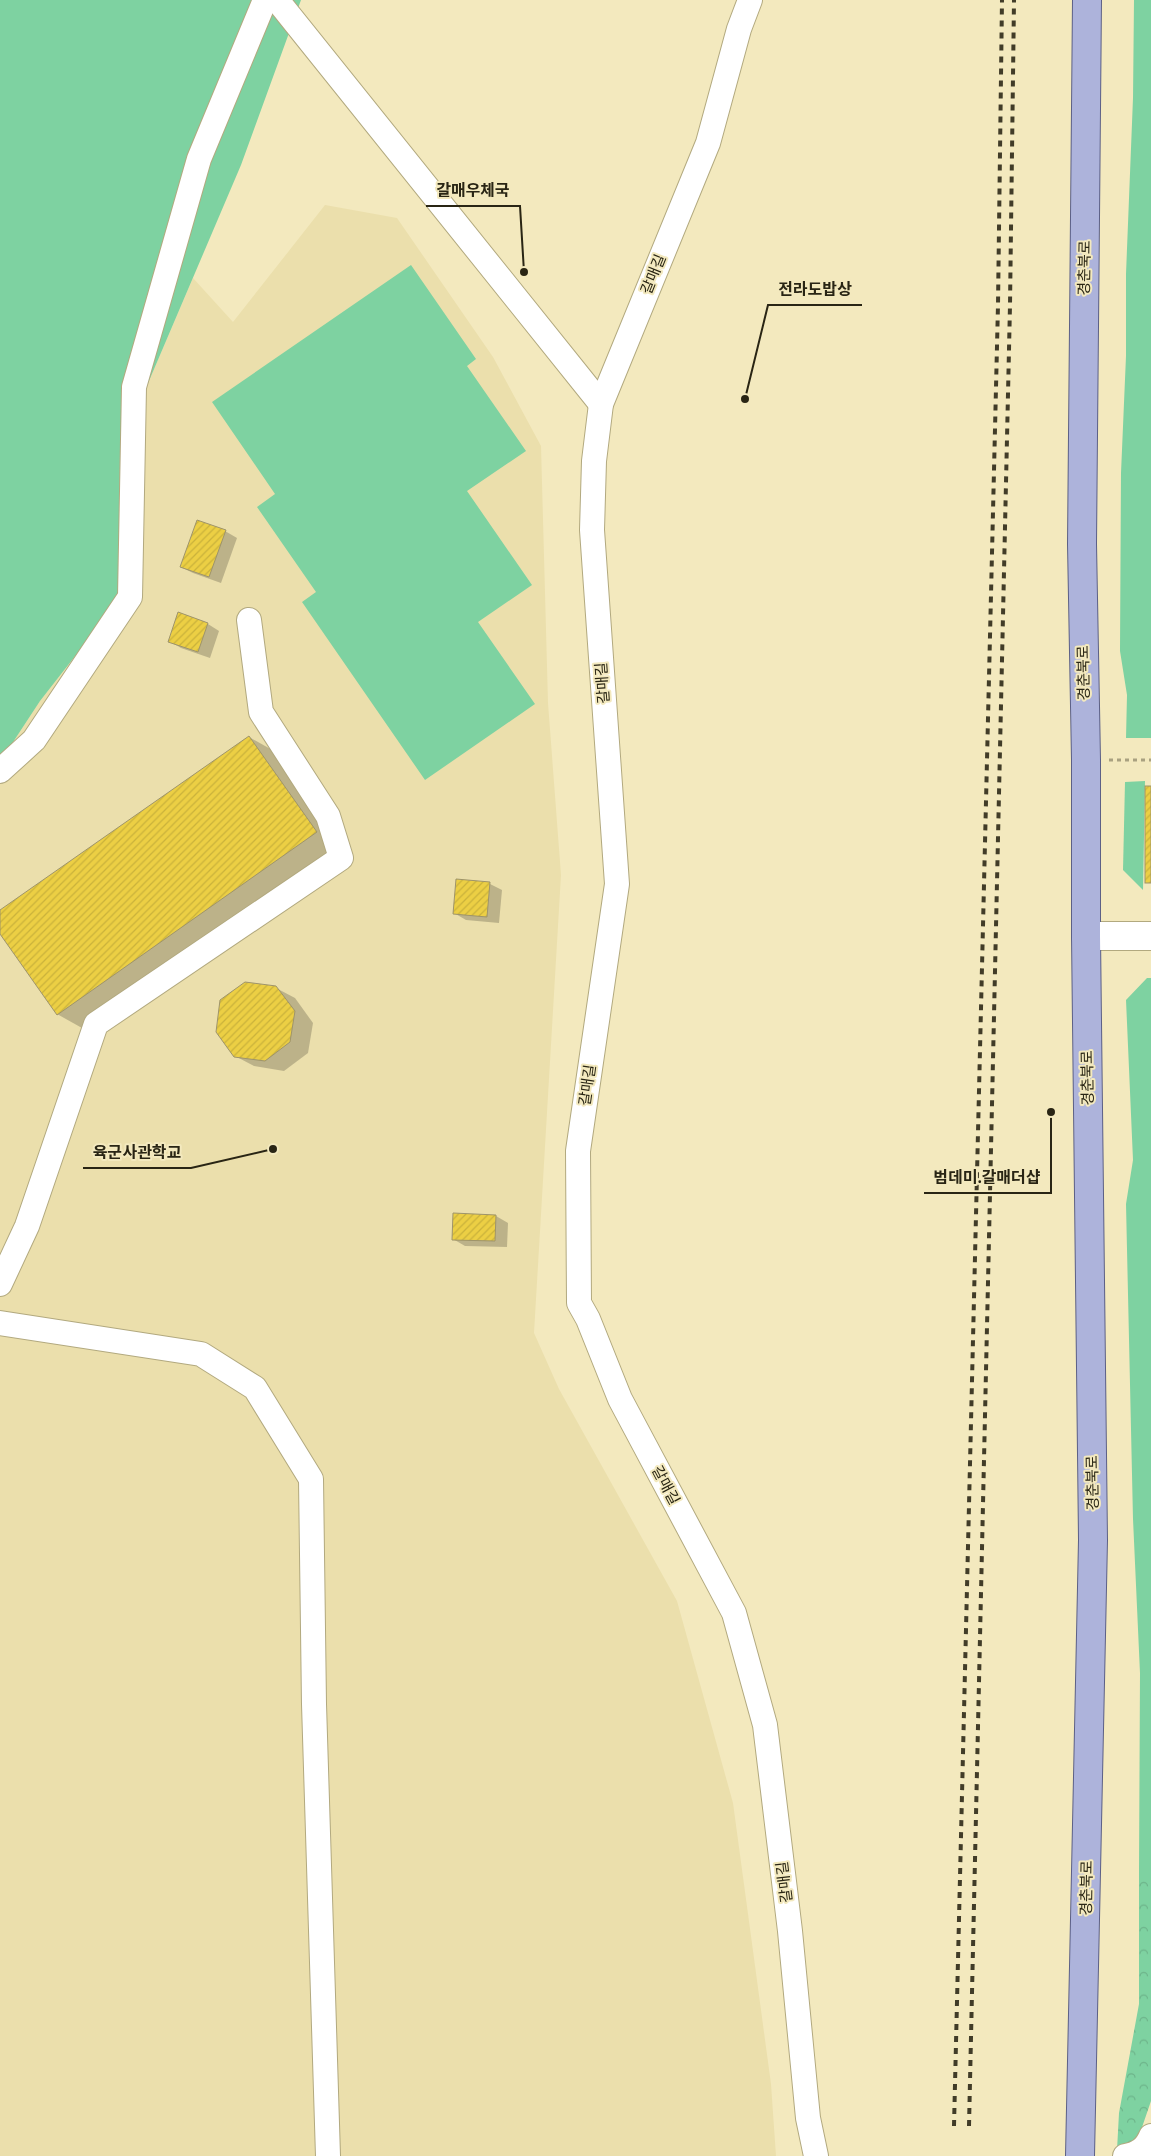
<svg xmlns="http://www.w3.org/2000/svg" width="1151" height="2156" font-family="Ubuntu,'Noto Sans KR',sans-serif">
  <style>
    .built { fill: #ebdfac }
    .grass { fill: #7ed2a1 }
    .park { fill: url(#park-crowns) }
    .shadow { fill: #0003 }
    .building { fill: url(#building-hatch); stroke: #9e946b }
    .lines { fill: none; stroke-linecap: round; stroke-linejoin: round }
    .street-casing { stroke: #b2a97f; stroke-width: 26 }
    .secondary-casing { stroke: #b2a97f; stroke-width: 30 }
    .primary-casing { stroke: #5c6086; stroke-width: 30 }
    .path { stroke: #a9a180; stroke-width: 3; stroke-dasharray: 4 4; stroke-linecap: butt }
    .street { stroke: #fff; stroke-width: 24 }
    .secondary { stroke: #fff; stroke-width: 28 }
    .primary { stroke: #adb3db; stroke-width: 28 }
    .rail { stroke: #413c28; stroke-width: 4; stroke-dasharray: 6 6; stroke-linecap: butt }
    .labels { text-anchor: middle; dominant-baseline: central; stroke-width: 4; stroke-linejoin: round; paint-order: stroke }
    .street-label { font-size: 15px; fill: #292514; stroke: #f3e9be }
    .leader { fill: none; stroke: #292514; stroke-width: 2 }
    .callout-dot { fill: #292514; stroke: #f3e9be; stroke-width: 2 }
    .callout-label { font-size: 16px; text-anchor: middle; font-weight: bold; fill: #292514; stroke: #f3e9be; stroke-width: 4; stroke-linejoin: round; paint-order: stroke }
  </style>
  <defs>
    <pattern id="park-crowns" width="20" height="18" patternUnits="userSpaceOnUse" patternTransform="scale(1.25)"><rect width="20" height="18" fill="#7ed2a1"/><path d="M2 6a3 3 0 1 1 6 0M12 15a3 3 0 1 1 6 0" fill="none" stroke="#6db48a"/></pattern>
    <pattern id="building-hatch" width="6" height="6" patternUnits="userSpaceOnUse" patternTransform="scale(1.25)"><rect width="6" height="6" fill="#eccf44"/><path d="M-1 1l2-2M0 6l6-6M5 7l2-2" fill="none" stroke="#cab23b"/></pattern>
  </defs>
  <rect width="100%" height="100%" fill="#f3e9be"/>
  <path class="built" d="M325 205 397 218 493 357 541 446 548 703 561 875 534 1333 559 1389 677 1601 733 1803 771 2084 776 2156H0V762L40 701 119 600 120 449 193 278 233 322Z"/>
  <g class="grass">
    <path d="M0 0H301L241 165 120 449 119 600 40 701 0 762Z"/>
    <path d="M1134 0H1151V738H1126L1127 695 1120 651 1121 473 1126 356V274L1133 98Z"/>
    <path d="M411 265 476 359 467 366 526 451 467 491 532 585 478 622 535 704 425 780 302 602 316 592 257 507 275 494 212 402Z"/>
    <path d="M1145 781 1143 890 1123 870 1125 782Z"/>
    <path d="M1147 978H1151V1870H1139L1140 1673 1133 1519 1126 1204 1133 1160 1126 1000Z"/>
  </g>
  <path class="park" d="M1139 1870H1151V2101L1138 2139 1117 2150 1119 2113 1139 2004Z"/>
  <g class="shadow">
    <path d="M225 531 237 538 221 583 193 573 181 567Z"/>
    <path d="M208 624 219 631 210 658 181 648 169 641Z"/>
    <path d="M249 737 274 751 341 846 82 1028 57 1014 0 932V912Z"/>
    <path d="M458 880 490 884 502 890 499 923 466 920 454 913Z"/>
    <path d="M276 988 295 998 313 1023 308 1053 284 1071 254 1066 235 1056Z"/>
    <path d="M454 1215 496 1216 508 1223 507 1247 465 1246 453 1239Z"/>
  </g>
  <g class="building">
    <path d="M197 520 226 530 209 577 180 567Z"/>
    <path d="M178 612 208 623 198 652 168 642Z"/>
    <path d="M249 736 317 832 57 1015 0 934V910Z"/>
    <rect x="1145" y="786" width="6" height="97"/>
    <path d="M456 879 490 882 487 917 453 914Z"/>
    <path d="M245 982 276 986 295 1011 290 1042 265 1061 234 1057 216 1032 220 1000Z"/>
    <path d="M453 1213 496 1215 495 1241 452 1240Z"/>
  </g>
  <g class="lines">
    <defs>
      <g id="street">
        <path d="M277 0 601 404"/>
        <path d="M750 0 739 29 708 143 601 404 594 461 592 530 617 884 578 1151 579 1303 588 1319 620 1399 734 1613 765 1725 790 1931 808 2118 816 2156"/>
        <path d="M0 771 34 740 130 597 134 387 199 159 265 0"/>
        <path d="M0 1284 27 1226 96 1024 341 858 328 816 261 712 249 620"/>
        <path d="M0 1323 201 1354 255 1388 311 1479 314 1704 328 2156"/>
        <path d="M1125 2156C1138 2154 1146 2148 1151 2136"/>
      </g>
      <path id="secondary" d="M1086 936H1151"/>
      <path id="primary" d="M1080 2156 1093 1540 1086 936V760L1082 544 1087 0"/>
    </defs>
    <use href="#street" class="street-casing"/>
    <use href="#secondary" class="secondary-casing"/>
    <use href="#primary" class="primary-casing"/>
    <path class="path" d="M1109 760H1151"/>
    <use href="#street" class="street"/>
    <use href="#secondary" class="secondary"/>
    <use href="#primary" class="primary"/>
    <g class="rail">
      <path d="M954 2126 998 305 1002 0"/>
      <path d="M969 2126 1010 305 1014 0"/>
    </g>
  </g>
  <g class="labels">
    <g class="street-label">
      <text transform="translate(1084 268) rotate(-89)">경춘북로</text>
      <text transform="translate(653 274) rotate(-68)">갈매길</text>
      <text transform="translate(1083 673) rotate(-91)">경춘북로</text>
      <text transform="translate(602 683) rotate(-94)">갈매길</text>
      <text transform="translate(1087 1078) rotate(-91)">경춘북로</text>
      <text transform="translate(587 1085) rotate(-82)">갈매길</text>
      <text transform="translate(1092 1483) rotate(-91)">경춘북로</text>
      <text transform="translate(666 1485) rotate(62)">갈매길</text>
      <text transform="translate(784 1882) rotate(-97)">갈매길</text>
      <text transform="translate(1086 1888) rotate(-89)">경춘북로</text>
    </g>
  </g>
  <path class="leader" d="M524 272L520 206H426M745 399L768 305H862M273 1149L191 1168H83M1051 1112L1051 1193H924"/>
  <g class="callout-dot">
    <circle cx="524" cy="272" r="5"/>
    <circle cx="745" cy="399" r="5"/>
    <circle cx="273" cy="1149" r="5"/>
    <circle cx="1051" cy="1112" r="5"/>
  </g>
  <g class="callout-label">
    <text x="473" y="196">갈매우체국</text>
    <text x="815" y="295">전라도밥상</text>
    <text x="137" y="1158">육군사관학교</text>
    <text x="987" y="1183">범데미.갈매더샵</text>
  </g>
</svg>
